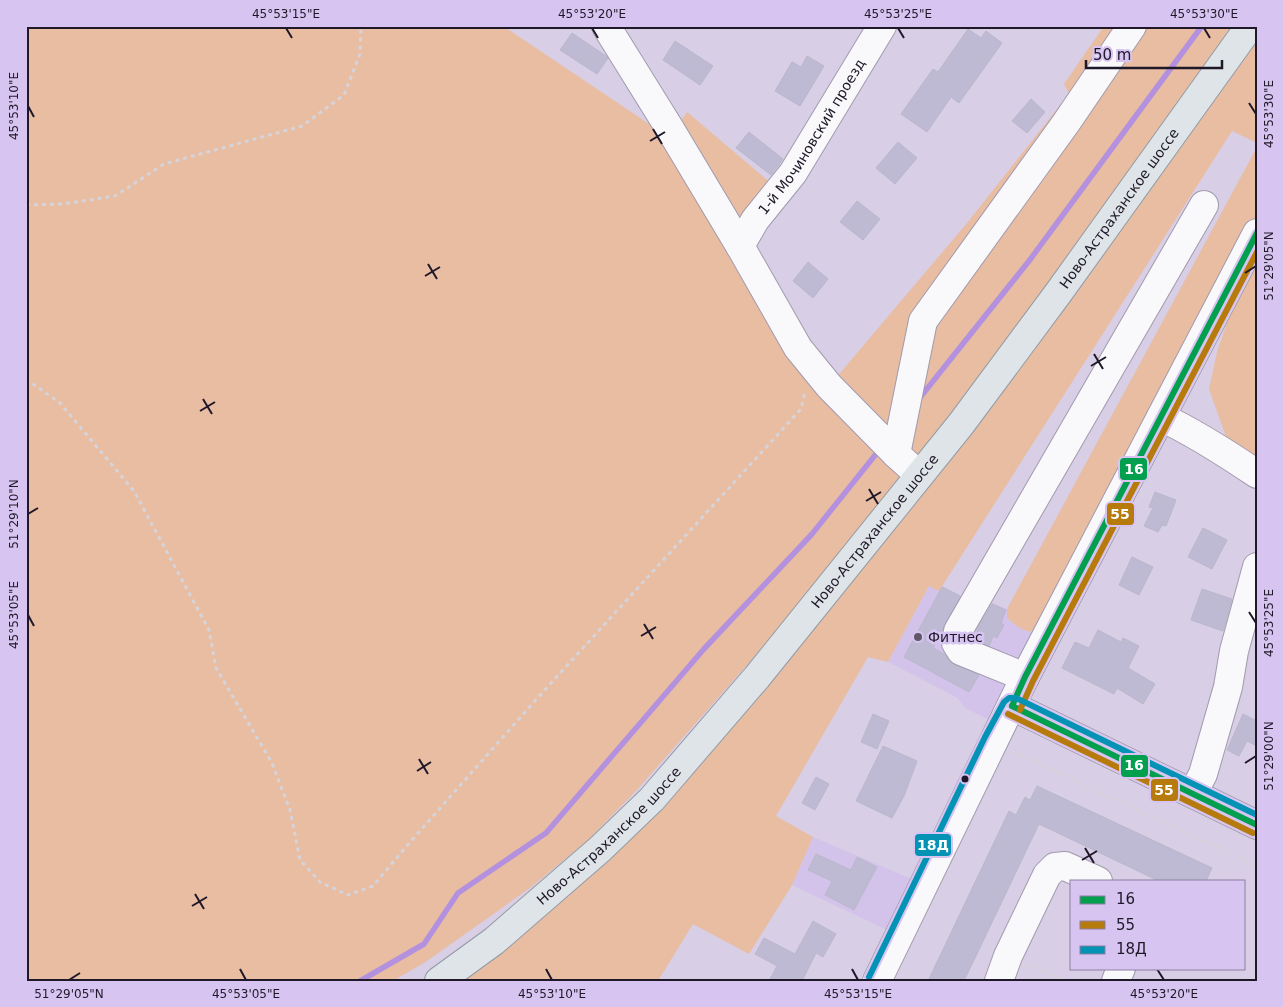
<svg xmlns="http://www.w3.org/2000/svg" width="1283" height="1007" font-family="'DejaVu Sans',sans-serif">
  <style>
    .built { fill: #d3c3ea }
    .green { fill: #e8bda2 }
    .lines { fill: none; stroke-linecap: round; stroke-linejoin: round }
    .stream { stroke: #b491de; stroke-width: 5.5 }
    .building { fill: #bebad4; stroke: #bbb7ca }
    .minor-casing { stroke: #a29aad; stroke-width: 30 }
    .major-casing { stroke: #929ba6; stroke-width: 30 }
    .path { stroke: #d6d3da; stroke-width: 3; stroke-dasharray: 4 4; stroke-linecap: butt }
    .minor { stroke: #f9f8fb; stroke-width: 28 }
    .major { stroke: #dee4e7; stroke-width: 28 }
    .bus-1-casing { stroke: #d7c4f1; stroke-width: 10 }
    .bus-2-casing { stroke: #d7c4f1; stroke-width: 10 }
    .bus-3-casing { stroke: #d7c4f1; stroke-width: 10 }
    .bus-1 { stroke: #029f4f; stroke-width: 6 }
    .bus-2 { stroke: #b67b0c; stroke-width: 6 }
    .bus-3 { stroke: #0593b5; stroke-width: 6 }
    .ticks { fill: none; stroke: #1f1828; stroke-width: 2 }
    .poi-dot { fill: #60586a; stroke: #d7c4f1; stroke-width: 2 }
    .bus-dot { fill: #1f1828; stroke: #d7c4f1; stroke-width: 2 }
    .labels { text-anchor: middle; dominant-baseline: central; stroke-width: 5; stroke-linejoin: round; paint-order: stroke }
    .street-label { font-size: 14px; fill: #1f1828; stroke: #d7c4f1 }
    .poi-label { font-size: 14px; fill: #1f1828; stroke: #d7c4f1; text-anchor: start }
    .line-badge { stroke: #d7c4f1; stroke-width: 2 }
    .badge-label { font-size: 14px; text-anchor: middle; font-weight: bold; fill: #fff }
    .neatline { fill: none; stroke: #1f1828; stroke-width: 2 }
    .ticks-label { font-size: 12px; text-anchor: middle; fill: #1f1828 }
  </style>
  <rect width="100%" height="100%" fill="#d8cee6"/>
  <g class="built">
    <path d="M929 586H942L972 601 993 603 1007 609V619L1038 630 993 722 965 708 958 698 888 662Z"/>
    <path d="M813 837 914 880 889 931 792 885Z"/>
  </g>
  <g class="green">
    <path d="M26 26H503L670 138 687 112 773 185 753 248 835 379 967 223 1069 94 1064 84 1104 26H1233L1042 294 949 421 747 665 636 791 587 841 530 888 427 961 393 981H26Z"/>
    <path d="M1257 31V143L1232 131 939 591 929 586 888 662 868 657 776 816 813 837 792 885 749 954 693 924 658 981H460C512 943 560 902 607 859Z"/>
    <path d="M1257 147V214L1038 630C1025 635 1017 626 1007 618V609Z"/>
    <path d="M1257 253V469L1231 451 1209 389 1217 352 1236 296Z"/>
  </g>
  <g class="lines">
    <g class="stream">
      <path d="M918 400 1029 261 1202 26"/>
      <path d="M360 981 424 944 458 893 546 833 703 650 812 534 880 449"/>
    </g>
  </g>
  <g class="building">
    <path d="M968 29 981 38 986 31 1002 43 959 103 951 97 927 132 901 114 933 69 938 72Z"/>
    <path d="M572 33 606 56 608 58 597 74 560 50Z"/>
    <path d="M675 41 713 66 700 85 663 60Z"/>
    <path d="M807 56 824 66 800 106 775 91 792 62 801 67Z"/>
    <path d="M1031 99 1045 112 1027 133 1012 121Z"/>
    <path d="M749 132 783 159 771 175 736 148Z"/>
    <path d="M898 142 917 158 895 184 876 168Z"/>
    <path d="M857 201 880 219 863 240 840 222Z"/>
    <path d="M808 262 828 279 813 298 793 281Z"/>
    <path d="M1155 492 1176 500 1166 526 1162 525 1158 532 1144 526 1153 508 1149 507Z"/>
    <path d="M1203 528 1227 540 1212 569 1188 557Z"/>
    <path d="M1132 557 1153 567 1139 595 1119 585Z"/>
    <path d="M942 587 960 596 933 648 944 654 955 665 979 675 969 692 904 657Z"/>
    <path d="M1202 589 1232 599 1223 631 1191 620Z"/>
    <path d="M992 604 1006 610 1001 623 1004 625 997 638 993 636 989 646 977 641V629Z"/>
    <path d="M1098 630 1121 642 1123 638 1139 646 1128 668 1155 684 1143 704 1117 688 1114 694 1062 668 1075 642 1089 648Z"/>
    <path d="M873 714 889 721 877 749 861 742Z"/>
    <path d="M1243 714 1257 721V746L1247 741 1239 756 1227 750Z"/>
    <path d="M883 746 917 761 904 796 892 818 856 801Z"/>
    <path d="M816 777 829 784 815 810 802 803Z"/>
    <path d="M1037 786 1212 868 1206 881H1159L1039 824 964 981H928L1009 811 1016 815 1025 797 1030 800Z"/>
    <path d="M816 854 851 870 857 857 877 867 854 910 825 895 832 881 808 870Z"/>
    <path d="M813 921 836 934 823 957 816 953 802 981H769L777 966 755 954 764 938 795 954Z"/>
  </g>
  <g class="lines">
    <defs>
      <g id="minor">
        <path d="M606 26 670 129 740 246 798 348 829 386 896 454 919 475"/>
        <path id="s1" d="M740 246 755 220 793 173 882 26"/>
        <path d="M1161 417C1195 433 1226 453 1257 474"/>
        <path d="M896 454 923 321 1066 123 1132 26"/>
        <path d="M1025 677 961 651 956 643 958 631 1204 205"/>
        <path d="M1012 706 1257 825"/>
        <path d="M1193 793 1203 774 1228 687 1234 651 1257 567"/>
        <path d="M877 981 1025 677 1257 233"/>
        <path d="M999 981 1008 956 1047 875 1055 867 1065 866 1098 881"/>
        <path d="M1116 981 1121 968"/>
      </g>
      <g id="major">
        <path id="s2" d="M439 981 494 941 600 849 652 799 757 677 961 424 1059 292 1250 26"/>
      </g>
    </defs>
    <use href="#minor" class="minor-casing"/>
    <use href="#major" class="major-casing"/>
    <g class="path">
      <path d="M26 205 63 204 115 196 164 164 302 126 344 95 360 54 361 26"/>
      <path d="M26 379 60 403 134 491 209 630 216 668 272 763 290 810 300 860 320 882 348 895 373 886 411 841 542 693 801 409 805 392"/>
      <path d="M1013 751 1257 866"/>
      <path d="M1027 964 1064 981"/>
    </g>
    <use href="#minor" class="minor"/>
    <use href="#major" class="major"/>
    <defs>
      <g id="bus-1">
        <path d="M1012 706 1025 677 1257 233"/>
        <path d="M1012 706 1257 825"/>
      </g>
      <g id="bus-2">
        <path d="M1020 710 1033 681 1257 252"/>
        <path d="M1008 714 1253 833"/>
      </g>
      <path id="bus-3" d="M869 977 985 737 1004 702 1009 698H1016L1257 815"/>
    </defs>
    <use href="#bus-1" class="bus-1-casing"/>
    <use href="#bus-2" class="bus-2-casing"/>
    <use href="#bus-3" class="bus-3-casing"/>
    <use href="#bus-1" class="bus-1"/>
    <use href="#bus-2" class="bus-2"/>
    <use href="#bus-3" class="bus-3"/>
  </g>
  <path class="ticks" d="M286 28 292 38M592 28 598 38M898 28 904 38M1204 28 1210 38M1249 103 1256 114M28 106 34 117M653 129 662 144M650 141 665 132M428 264 437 279M1245 273 1256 266M425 276 440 267M1094 354 1103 369M1091 366 1106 357M203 399 212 414M200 411 215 402M869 489 878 504M866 501 881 492M28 514 38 508M1249 612 1256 623M28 615 34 626M644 624 653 639M641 636 656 627M419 759 428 774M1245 763 1256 756M417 771 431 762M1085 848 1094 863M1082 860 1097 851M195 894 204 909M192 906 207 897M240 969 246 980M546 969 552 980M852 969 858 980M1157 969 1164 980M69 980 80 973"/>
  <circle class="poi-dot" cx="918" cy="637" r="5"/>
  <circle class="bus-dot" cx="965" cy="779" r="4.5"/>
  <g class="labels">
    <g class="street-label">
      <text stroke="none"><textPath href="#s1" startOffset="131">1-й Мочиновский проезд</textPath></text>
      <text stroke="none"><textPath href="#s2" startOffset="1034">Ново-Астраханское шоссе</textPath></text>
      <text stroke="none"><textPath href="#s2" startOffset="629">Ново-Астраханское шоссе</textPath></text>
      <text stroke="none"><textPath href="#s2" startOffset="224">Ново-Астраханское шоссе</textPath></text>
    </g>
    <g class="poi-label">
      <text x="928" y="637">Фитнес</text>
    </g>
  </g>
  <g class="line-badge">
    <rect x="1119" y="457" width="29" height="24" rx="5" fill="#029f4f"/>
    <rect x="1106" y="502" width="29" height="24" rx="5" fill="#b67b0c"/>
    <rect x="1120" y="754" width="29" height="24" rx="5" fill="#029f4f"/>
    <rect x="1150" y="778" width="29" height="24" rx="5" fill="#b67b0c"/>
    <rect x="914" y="833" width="38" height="24" rx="5" fill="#0593b5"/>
  </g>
  <g class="badge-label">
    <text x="1134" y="474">16</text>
    <text x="1120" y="519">55</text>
    <text x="1134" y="770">16</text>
    <text x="1164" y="795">55</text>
    <text x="933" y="850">18Д</text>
  </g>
  <rect width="1283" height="1007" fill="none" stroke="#d7c4f1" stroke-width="55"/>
  <rect x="1070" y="880" width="175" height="90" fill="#d7c4f1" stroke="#8d7fa1"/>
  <rect x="1080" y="896" width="25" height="8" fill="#029f4f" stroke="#8d7fa1"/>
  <text x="1116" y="904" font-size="15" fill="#1f1828">16</text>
  <rect x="1080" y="921" width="25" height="8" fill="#b67b0c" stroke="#8d7fa1"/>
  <text x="1116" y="930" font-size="15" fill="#1f1828">55</text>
  <rect x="1080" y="946" width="25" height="8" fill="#0593b5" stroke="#8d7fa1"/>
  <text x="1116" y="954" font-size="15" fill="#1f1828">18Д</text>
  <path d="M1086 60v8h136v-8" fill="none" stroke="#1f1828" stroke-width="2.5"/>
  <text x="1093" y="60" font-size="15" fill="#1f1828" stroke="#d7c4f1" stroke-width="4" paint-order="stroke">50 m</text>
  <rect x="28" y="28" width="1228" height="952" class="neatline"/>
  <g class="ticks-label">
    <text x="286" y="18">45°53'15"E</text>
    <text x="592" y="18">45°53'20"E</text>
    <text x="898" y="18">45°53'25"E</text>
    <text x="1204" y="18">45°53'30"E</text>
    <text transform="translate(14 106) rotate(-90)" y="4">45°53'10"E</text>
    <text transform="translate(1269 114) rotate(-90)" y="4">45°53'30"E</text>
    <text transform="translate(1269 266) rotate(-90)" y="4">51°29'05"N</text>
    <text transform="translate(14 514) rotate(-90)" y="4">51°29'10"N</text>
    <text transform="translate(14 615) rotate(-90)" y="4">45°53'05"E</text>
    <text transform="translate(1269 623) rotate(-90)" y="4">45°53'25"E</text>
    <text transform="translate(1269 756) rotate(-90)" y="4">51°29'00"N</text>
    <text x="69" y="998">51°29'05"N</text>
    <text x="246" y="998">45°53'05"E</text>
    <text x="552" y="998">45°53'10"E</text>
    <text x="858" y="998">45°53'15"E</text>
    <text x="1164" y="998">45°53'20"E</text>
  </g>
</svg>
